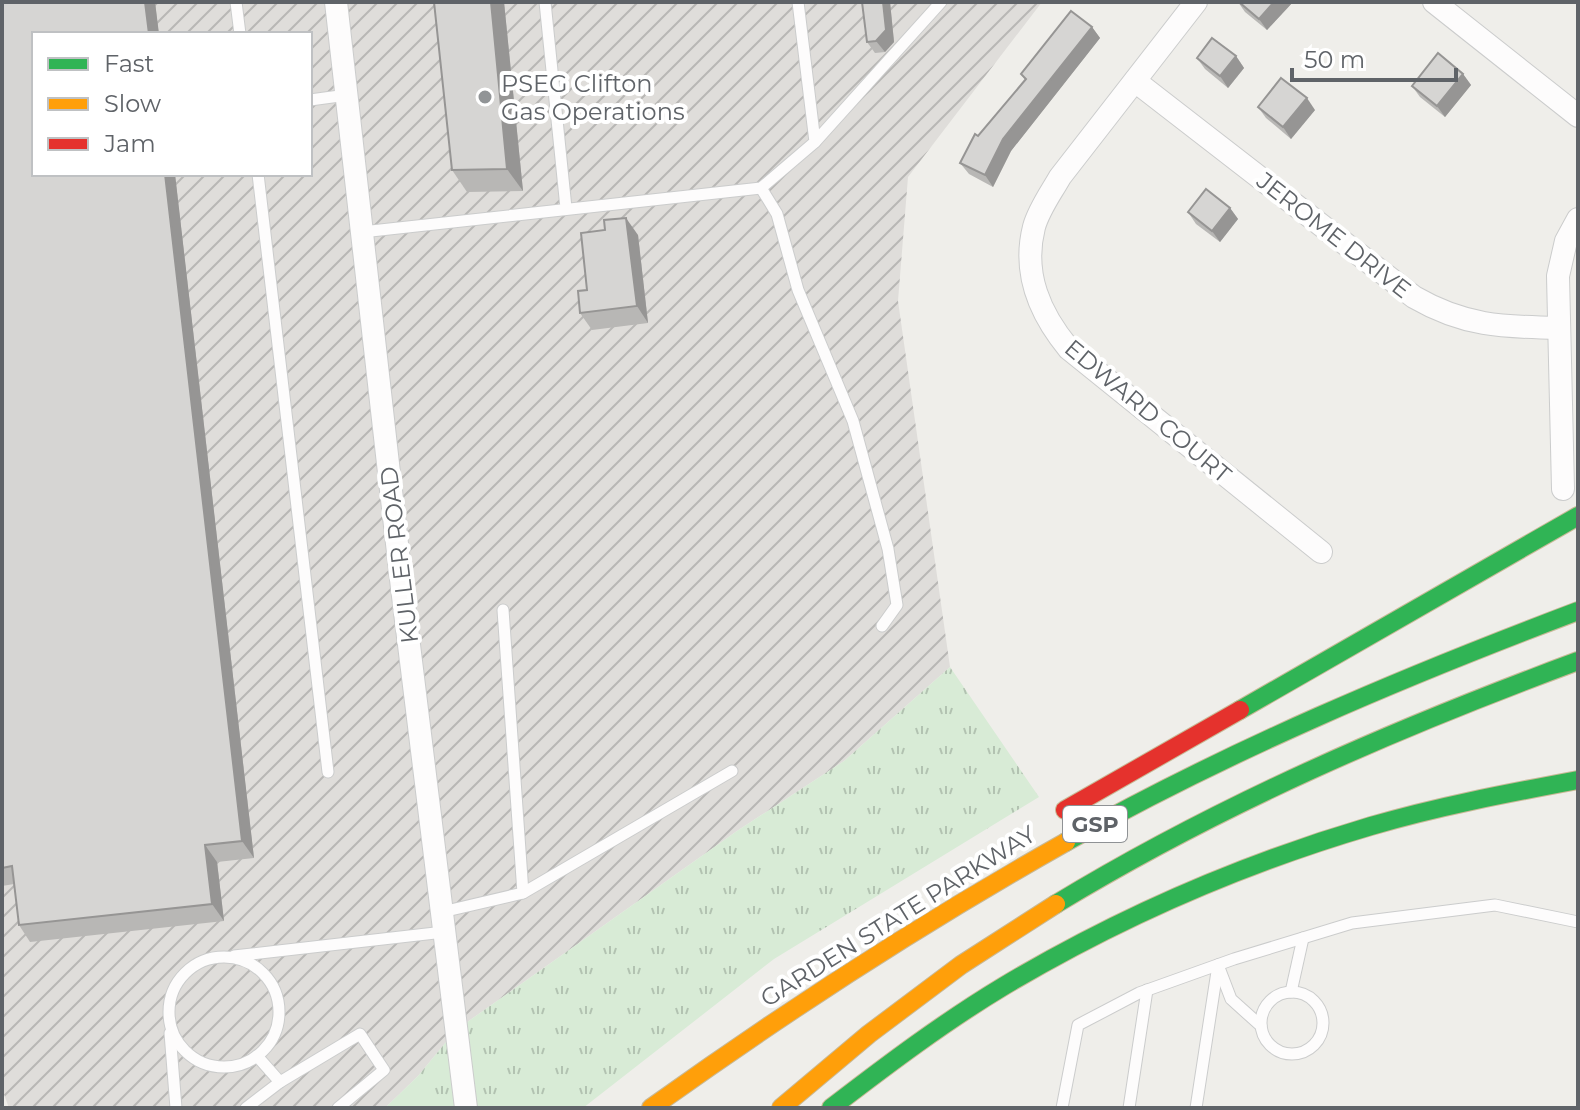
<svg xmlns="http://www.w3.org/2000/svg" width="1580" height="1110" font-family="Montserrat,sans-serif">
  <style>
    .industrial { fill: url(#industrial-furrows); fill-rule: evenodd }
    .grass { fill: url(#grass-tufts) }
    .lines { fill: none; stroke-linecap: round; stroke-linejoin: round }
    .lane-casing { stroke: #cbcccc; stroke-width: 13 }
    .street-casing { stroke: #cbcccc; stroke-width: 24 }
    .fast-casing { stroke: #c8b996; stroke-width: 20 }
    .slow-casing { stroke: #c8b996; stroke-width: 20 }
    .jam-casing { stroke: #c8b996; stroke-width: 20 }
    .lane { stroke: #fdfcfc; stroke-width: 11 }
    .street { stroke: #fdfcfc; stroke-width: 22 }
    .fast { stroke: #30b455; stroke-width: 18 }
    .slow { stroke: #ff9f0a; stroke-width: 18 }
    .jam { stroke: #e5322d; stroke-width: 18 }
    .wall { fill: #b8b7b5 }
    .shaded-wall { fill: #969594 }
    .building { fill: #d6d5d3; stroke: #969594; stroke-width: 2 }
    .poi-dot { fill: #919496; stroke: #fff; stroke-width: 3 }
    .labels { text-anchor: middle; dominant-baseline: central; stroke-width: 8; stroke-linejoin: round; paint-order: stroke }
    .shield { fill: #fff; stroke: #8f9295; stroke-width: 2 }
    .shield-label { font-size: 22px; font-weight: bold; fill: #5f6368 }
    .poi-label { font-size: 24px; fill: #5f6368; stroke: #fff; text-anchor: start }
    .street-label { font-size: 24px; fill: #5f6368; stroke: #fff }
  </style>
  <defs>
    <pattern id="industrial-furrows" width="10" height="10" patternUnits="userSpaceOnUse" patternTransform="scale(2)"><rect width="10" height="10" fill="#dfddda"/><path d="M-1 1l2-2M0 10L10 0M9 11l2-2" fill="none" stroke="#b8b7b5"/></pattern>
    <pattern id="grass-tufts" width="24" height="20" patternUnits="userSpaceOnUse" patternTransform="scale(2)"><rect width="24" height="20" fill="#d8ebd6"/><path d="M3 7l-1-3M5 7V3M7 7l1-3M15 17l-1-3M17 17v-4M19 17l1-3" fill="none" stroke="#b2c2b1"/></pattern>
  </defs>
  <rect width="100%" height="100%" fill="#efeeea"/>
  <path class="industrial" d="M2 2H1042L908 177 898 301 950 667 844 761 737 831 456 1030 418 1076 385 1108H9L2 1089ZM34 34H310V174H34Z"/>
  <path class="grass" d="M950 667 1039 797 774 959 583 1108H385L418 1076 456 1030 737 831 844 761Z"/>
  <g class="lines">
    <defs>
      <g id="lane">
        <path d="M236 2 240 34"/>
        <path d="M545 2 566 208"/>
        <path d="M310 100 347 95"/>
        <path d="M815 142 941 2"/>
        <path d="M258 174 328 772"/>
        <path d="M761 188 777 214 798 290 853 421 888 549 897 605 882 626"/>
        <path d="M362 232 761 188 815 142 798 2"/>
        <path d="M503 610 523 893"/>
        <path d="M442 912 523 893 732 771"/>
        <path d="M234 956 444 932"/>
        <circle cx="224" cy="1012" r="55"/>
        <path d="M1218 965 1231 999 1261 1026"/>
        <path d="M1291 992 1303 938"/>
        <circle cx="1292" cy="1023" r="31"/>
        <path d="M170 1033 176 1108"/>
        <path d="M257 1056 280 1082 360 1034 384 1070 338 1108"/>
        <path d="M246 1108 280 1082"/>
        <path d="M1062 1108 1078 1025 1139 993 1234 959 1352 923 1495 905 1578 922"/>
        <path d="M1129 1108 1147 990"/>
        <path d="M1196 1108 1218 965"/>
      </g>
      <g id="street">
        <path d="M336 2 402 588 466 1108"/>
        <path d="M1196 2 1060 177C1051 193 1039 209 1034 227 1022 274 1040 314 1069 349L1321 552"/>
        <path d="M1434 2 1578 116"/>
        <path d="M1135 81 1414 297C1464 326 1502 327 1559 328"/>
        <path d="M1563 489 1558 276 1566 241 1578 219"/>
      </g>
      <g id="fast">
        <path d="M1240 710 1578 516"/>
        <path d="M1066 842C1230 750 1403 677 1578 611"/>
        <path d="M1056 904C1221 804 1397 728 1578 661"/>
        <path d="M831 1108C887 1065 944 1022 1004 986 1120 917 1242 864 1371 826 1439 806 1509 793 1578 780"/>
      </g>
      <g id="slow">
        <path d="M651 1108C785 1012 922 923 1066 842"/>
        <path d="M781 1108 869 1034 961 965 1056 904"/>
      </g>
      <path id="jam" d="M1065 810 1240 710"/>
    </defs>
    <use href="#lane" class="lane-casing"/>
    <use href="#street" class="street-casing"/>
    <use href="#fast" class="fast-casing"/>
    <use href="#slow" class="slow-casing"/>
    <use href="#jam" class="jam-casing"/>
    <use href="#lane" class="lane"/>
    <use href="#street" class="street"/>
    <use href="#fast" class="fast"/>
    <use href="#slow" class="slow"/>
    <use href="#jam" class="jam"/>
  </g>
  <g class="wall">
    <path d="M2 2H155L254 858 217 862 224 921 30 942 19 925 14 884 2 886Z"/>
    <path d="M434 2H504L523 191 467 192 452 170Z"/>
    <path d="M862 2H890L894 42 885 52 875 53 867 42Z"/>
    <path d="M1238 2H1293L1267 30 1245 12Z"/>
    <path d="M1092 27 1100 38 1011 151 993 187 969 174 960 163 978 136 1025 80 1021 74Z"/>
    <path d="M1236 56 1244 68 1228 88 1205 69 1197 58Z"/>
    <path d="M1463 74 1471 85 1445 117 1420 97 1412 86Z"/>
    <path d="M1258 107 1315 110 1291 139 1266 118Z"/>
    <path d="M1230 208 1238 219 1220 242 1196 224 1188 212Z"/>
    <path d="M638 235 648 323 592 330 580 313 587 290Z"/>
  </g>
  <g class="shaded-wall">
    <path d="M145 2H155L159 34H149Z"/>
    <path d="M491 2H504L523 191 507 169Z"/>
    <path d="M883 2H890L894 42 885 52 876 41Z"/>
    <path d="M1274 2H1293L1267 30 1259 19Z"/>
    <path d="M1092 27 1100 38 1011 151 993 187 985 175 1003 139Z"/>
    <path d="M1236 56 1244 68 1228 88 1220 76Z"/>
    <path d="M1463 74 1471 85 1445 117 1437 106Z"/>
    <path d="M1307 98 1315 110 1291 139 1283 127Z"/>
    <path d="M165 174H175L254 858 242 841Z"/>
    <path d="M1230 208 1238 219 1220 242 1212 231Z"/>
    <path d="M626 218 638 235 648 323 637 306Z"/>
    <path d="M205 845 217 862 224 921 212 904Z"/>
  </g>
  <g class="building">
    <path d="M2 2H145L149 34H34V174H165L242 841 205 845 212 904 19 925 12 866 2 868Z"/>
    <path d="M434 2H491L507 169 452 170Z"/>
    <path d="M862 2H883L886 30 876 41 867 42Z"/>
    <path d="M1239 2H1274L1259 19Z"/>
    <path d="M1071 11 1092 27 1003 139 985 175 960 163 975 134 978 136 1026 79 1021 74Z"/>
    <path d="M1212 38 1236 56 1220 76 1197 58Z"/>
    <path d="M1438 53 1463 74 1437 106 1412 86Z"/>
    <path d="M1281 78 1307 98 1283 127 1258 107Z"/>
    <path d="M1206 189 1230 208 1212 231 1188 212Z"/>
    <path d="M626 218 637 306 580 313 578 291 587 290 581 233 605 230 604 220Z"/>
  </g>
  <circle class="poi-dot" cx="485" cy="97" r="8"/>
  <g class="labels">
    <rect class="shield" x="1063" y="806" width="64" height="36" rx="6"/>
    <g class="shield-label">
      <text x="1095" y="824">GSP</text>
    </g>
    <g class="poi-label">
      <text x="501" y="83">PSEG Clifton<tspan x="501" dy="28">Gas Operations</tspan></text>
    </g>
    <g class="street-label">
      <text transform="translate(1334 235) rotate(38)">JEROME DRIVE</text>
      <text transform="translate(1148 411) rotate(40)">EDWARD COURT</text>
      <text transform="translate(399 555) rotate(-97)">KULLER ROAD</text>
      <text transform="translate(898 916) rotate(-32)">GARDEN STATE PARKWAY</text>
    </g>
  </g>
  <rect width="1580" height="1110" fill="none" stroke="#5f6368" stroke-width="8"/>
  <rect x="32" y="32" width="280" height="144" fill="#ffffff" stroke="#bfc1c3" stroke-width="2"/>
  <rect x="48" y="58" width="40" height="12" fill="#30b455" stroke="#bfc1c3" stroke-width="2"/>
  <text x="104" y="72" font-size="24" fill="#5f6368">Fast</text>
  <rect x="48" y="98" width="40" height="12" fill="#ff9f0a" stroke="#bfc1c3" stroke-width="2"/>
  <text x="104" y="112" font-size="24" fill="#5f6368">Slow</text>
  <rect x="48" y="138" width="40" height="12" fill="#e5322d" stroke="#bfc1c3" stroke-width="2"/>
  <text x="104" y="152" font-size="24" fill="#5f6368">Jam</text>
  <path d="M1292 68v12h164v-12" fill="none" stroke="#5f6368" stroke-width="4"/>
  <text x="1304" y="68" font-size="24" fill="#5f6368" stroke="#ffffff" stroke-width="6" paint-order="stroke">50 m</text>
</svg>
